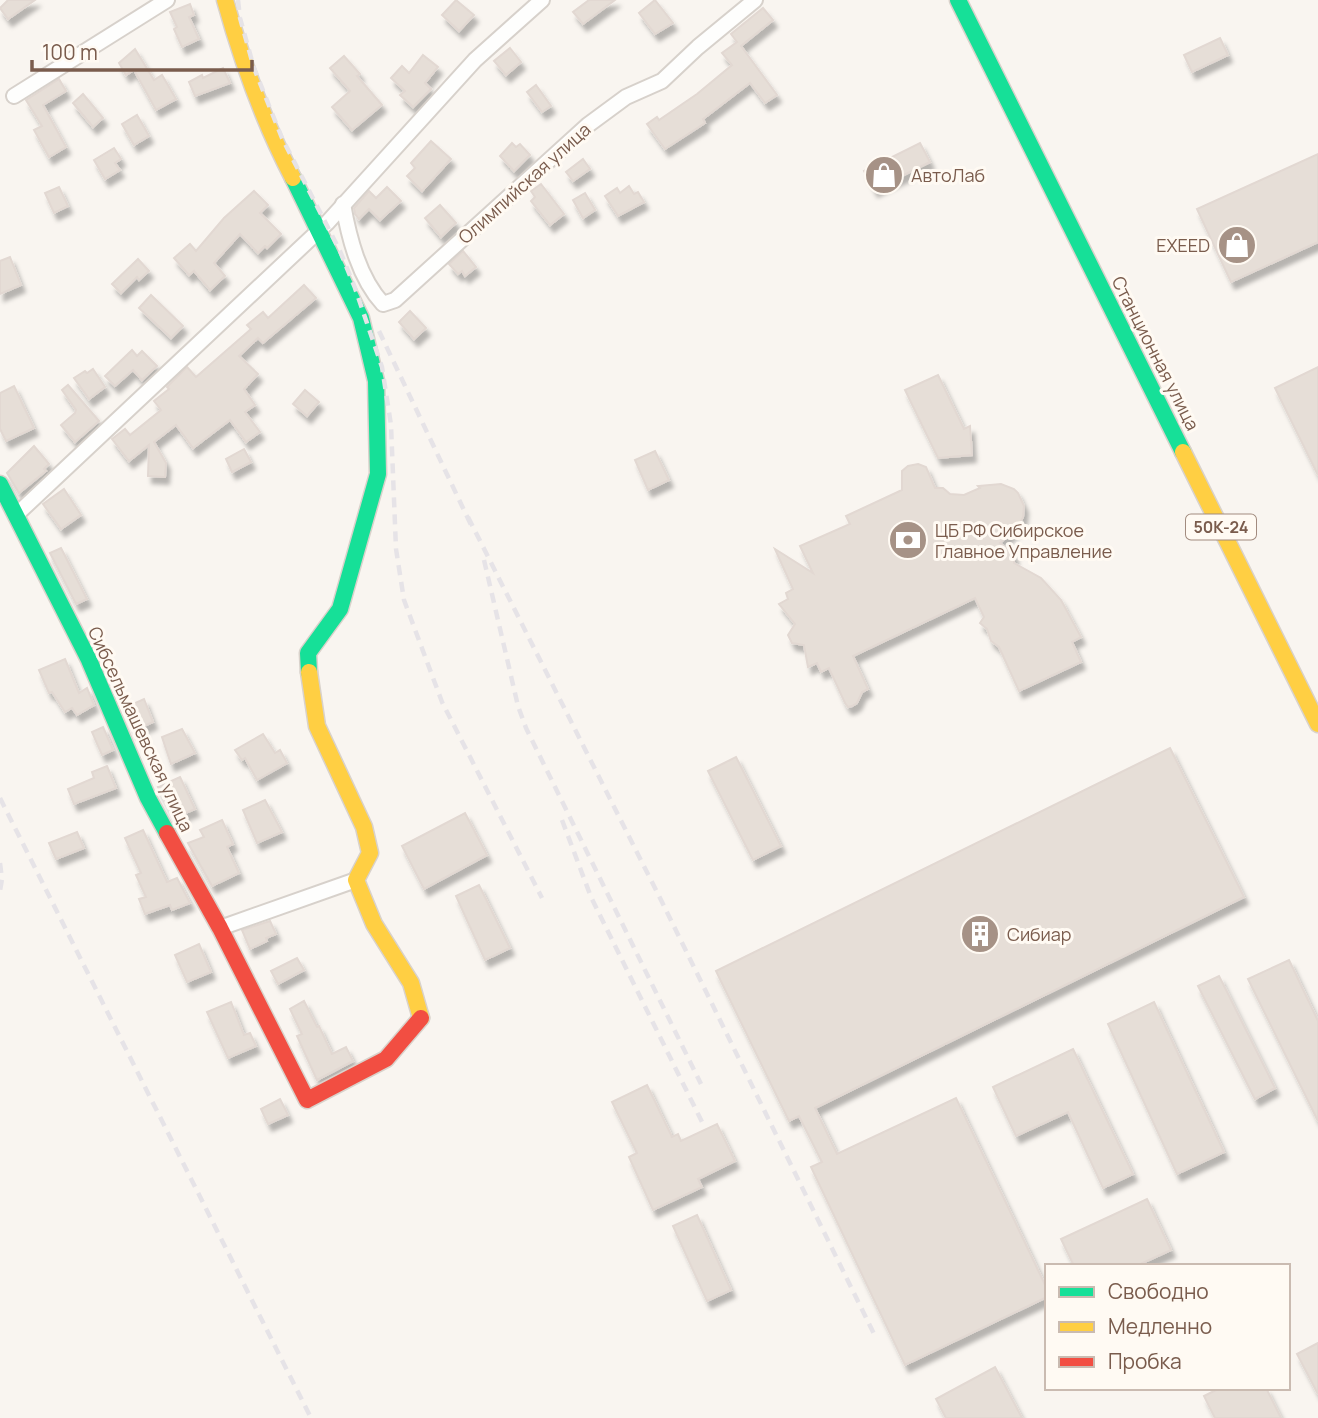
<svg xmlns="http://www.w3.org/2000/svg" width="1318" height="1418" font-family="Manrope,sans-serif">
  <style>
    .building { fill: #e6ded7; stroke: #e2d8d2; stroke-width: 2; filter: url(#shadow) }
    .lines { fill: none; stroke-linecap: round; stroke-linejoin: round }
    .street-casing { stroke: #d7d1cb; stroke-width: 18 }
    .fast-casing { stroke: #d9d2cb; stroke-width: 19 }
    .slow-casing { stroke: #d9d2cb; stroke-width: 19 }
    .jam-casing { stroke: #d9d2cb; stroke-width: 19 }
    .street { stroke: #fefefd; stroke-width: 14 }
    .fast { stroke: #16e098; stroke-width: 16 }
    .slow { stroke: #ffcf43; stroke-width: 16 }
    .jam { stroke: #f24e42; stroke-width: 16 }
    .rail { stroke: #e6e3e7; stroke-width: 4.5; stroke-dasharray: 10 7; stroke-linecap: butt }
    .labels { text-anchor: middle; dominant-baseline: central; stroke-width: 6; stroke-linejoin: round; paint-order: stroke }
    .shield { fill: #fffaf3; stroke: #a28b7f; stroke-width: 2 }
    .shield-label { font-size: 16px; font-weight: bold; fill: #7a5c4d }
    .poi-label { font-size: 18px; fill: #7a5c4d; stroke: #fffaf3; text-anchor: start }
    .street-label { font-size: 18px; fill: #7a5c4d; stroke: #fffaf3 }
  </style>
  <defs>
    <filter id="shadow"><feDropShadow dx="4" dy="7" stdDeviation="2" flood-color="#0004"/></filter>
  </defs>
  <rect width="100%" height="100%" fill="#f9f5f0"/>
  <g class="building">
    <path d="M8 0H35L8 19 0 8Z"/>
    <path d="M456 0 474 15 459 31 442 15Z"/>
    <path d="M589 0H615L583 24 573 12Z"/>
    <path d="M655 0 673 23 655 34 639 13Z"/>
    <path d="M190 4 194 15 189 17 199 39 182 47 174 29 177 27 170 12Z"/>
    <path d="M763 8 773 20 741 46 777 95 765 103 750 83 703 119 705 123 665 149 647 124 657 117 659 120 697 94 732 65 722 53 737 42 731 34Z"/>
    <path d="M1220 38 1228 55 1192 72 1184 55Z"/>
    <path d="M510 48 521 62 506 75 494 61Z"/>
    <path d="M135 49 154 80 162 75 176 99 156 110 134 70 126 75 119 63Z"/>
    <path d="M423 55 438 67 425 83 431 89 413 107 400 95 405 91 391 78 402 66 409 73Z"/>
    <path d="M344 56 360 74 357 76 382 105 352 130 332 107 350 91 330 68Z"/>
    <path d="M223 68 230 83 195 96 189 82 202 75 203 78Z"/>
    <path d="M59 79 66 91 43 105 66 147 49 157 34 130 42 126 26 100Z"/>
    <path d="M536 85 551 106 542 112 527 92Z"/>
    <path d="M83 94 103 118 93 127 73 103Z"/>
    <path d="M137 115 149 136 134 145 122 124Z"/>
    <path d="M431 141 451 159 422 191 407 176 415 168 411 163Z"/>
    <path d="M512 143 516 147 520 144 530 155 514 171 500 156Z"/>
    <path d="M920 143 930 162 874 190 864 171Z"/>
    <path d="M114 148 121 159 115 163 120 170 105 179 94 160Z"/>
    <path d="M1318 154V242L1231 282 1197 209Z"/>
    <path d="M583 159 590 169 573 181 566 172Z"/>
    <path d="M541 184 564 214 550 225 531 201 535 197 531 191Z"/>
    <path d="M629 186 634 194 638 192 644 202 618 216 605 196 617 188 620 193Z"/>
    <path d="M59 187 68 206 54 213 45 193Z"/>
    <path d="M387 187 401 201 391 210 380 220 369 209 359 219 355 214 354 208 369 191 376 198Z"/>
    <path d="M254 191 268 205 260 213 281 234 267 248 265 246 258 253 240 234 214 263 225 276 210 290 194 271 189 275 174 258 190 244 196 251 224 218Z"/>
    <path d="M585 193 595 210 583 218 573 200Z"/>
    <path d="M440 205 456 223 441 237 425 218Z"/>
    <path d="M463 251 476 267 465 276 462 271 458 274 449 264Z"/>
    <path d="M10 257 21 285 0 294V261Z"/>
    <path d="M138 259 149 271 139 280 137 277 121 293 112 284Z"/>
    <path d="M304 285 316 298 263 343 258 338 239 356 258 374 244 389 255 405 245 412 260 432 246 442 230 420 193 448 176 425 154 442 166 463 165 477 148 476 149 445 129 461 112 439 125 429 130 435 161 410 154 401 169 389 167 387 187 367 196 377 251 329 247 325 263 312 268 318Z"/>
    <path d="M151 295 183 326 171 338 139 308Z"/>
    <path d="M410 311 426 328 414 339 399 322Z"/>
    <path d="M132 350 137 356 142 351 157 366 142 380 133 370 115 386 105 376Z"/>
    <path d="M1318 367V475L1275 388Z"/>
    <path d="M93 369 105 387 89 399 74 378 85 371 87 373Z"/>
    <path d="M938 375 964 429 970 426 972 455 938 458 905 390Z"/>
    <path d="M68 385 99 421 75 442 61 425 75 413 76 410 62 390Z"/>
    <path d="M14 386 34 428 6 441 0 429V393Z"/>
    <path d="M305 390 319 402 307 416 293 404Z"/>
    <path d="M34 446 49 464 44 469 46 471 19 493 7 473Z"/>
    <path d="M244 449 251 462 232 472 226 459Z"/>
    <path d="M655 451 669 480 648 490 635 460Z"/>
    <path d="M918 464 926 467 935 488H943L950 494 964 495 980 488 978 486 1001 484 1014 489 1018 493 1024 506 1023 517 1018 527 1000 543 1014 554V563L1041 578 1061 600 1081 637 1072 642 1081 662 1019 691 999 647 991 641 987 629 980 623 984 617 975 598 853 656 868 689 862 692 857 703 852 706 848 707 845 703 829 668 821 672 817 663 808 667 804 645 792 643 788 635 795 624 779 604 788 599 786 593 793 589 775 549 813 573 800 546 850 524 846 516 902 490V471L908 466Z"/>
    <path d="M64 489 81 515 61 529 43 504Z"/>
    <path d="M61 548 87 599 76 604 50 553Z"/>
    <path d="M65 659 79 693 87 688 94 705 77 715 72 708 65 712 52 692 49 693 39 670Z"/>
    <path d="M144 699 153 722 133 731 124 708Z"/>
    <path d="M103 727 113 750 102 755 92 732Z"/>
    <path d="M182 729 195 753 171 764 162 737Z"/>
    <path d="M263 734 275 753 280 750 287 763 257 780 245 758 242 760 235 750Z"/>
    <path d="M1170 748 1244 897 815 1108 837 1154 956 1098 1047 1289V1297L905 1365 811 1167 822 1162 799 1116 789 1121 716 971Z"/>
    <path d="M736 757 781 846 753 860 708 771Z"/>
    <path d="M107 766 116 788 74 804 68 789 94 778 92 772Z"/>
    <path d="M180 777 195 809 174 818 158 787Z"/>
    <path d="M265 800 282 832 257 843 243 810Z"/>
    <path d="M465 813 487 855 424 889 402 846Z"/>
    <path d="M222 820 233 844 227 847 239 873 212 886 188 843 204 837 200 830Z"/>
    <path d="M143 830 167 882 177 878 190 903 172 910 170 905 145 914 139 899 146 897 136 875 141 873 125 838Z"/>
    <path d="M77 832 84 848 56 859 49 843Z"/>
    <path d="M479 885 510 948 485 960 456 896Z"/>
    <path d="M270 921 276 934 266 938 267 941 250 949 242 930Z"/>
    <path d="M199 944 211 972 187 982 175 955Z"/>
    <path d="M297 958 304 970 278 984 271 971Z"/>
    <path d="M1289 960 1318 1021V1121L1248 979Z"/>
    <path d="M1219 976 1275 1088 1255 1099 1198 986Z"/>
    <path d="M304 1001 317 1027 319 1026 332 1054 346 1047 353 1061 317 1080 297 1036 302 1034 290 1009Z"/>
    <path d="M231 1002 244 1035 250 1033 256 1046 228 1058 207 1012Z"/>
    <path d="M1154 1002 1224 1152 1177 1174 1108 1024Z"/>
    <path d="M1073 1049 1133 1174 1103 1188 1068 1112 1016 1136 993 1087Z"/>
    <path d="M647 1085 672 1137 678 1134 681 1141 717 1124 735 1161 698 1179 702 1187 653 1210 629 1157 637 1153 612 1102Z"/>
    <path d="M280 1099 288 1115 268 1124 261 1109Z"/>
    <path d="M1147 1199 1171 1250 1136 1266H1074L1061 1239Z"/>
    <path d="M697 1215 731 1290 707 1301 673 1226Z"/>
    <path d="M1318 1343V1394L1297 1354Z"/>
    <path d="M995 1367 1022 1418H946L936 1399Z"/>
    <path d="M1220 1388H1266L1281 1418H1215L1204 1396Z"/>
  </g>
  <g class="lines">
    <defs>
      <g id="street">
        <path d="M14 96 167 0"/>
        <path d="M343 204C349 238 359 278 383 304L395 300 588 125 626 97 662 81 698 47 755 0"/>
        <path d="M16 515 327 223 475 60 542 0"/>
        <path d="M220 928 356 880"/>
      </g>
      <g id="fast">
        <path d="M958 0 1183 452"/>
        <path d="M293 178 361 318 376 381 378 474 340 609 308 653 309 672"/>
        <path d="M0 484 89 660 148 798 167 833"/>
      </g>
      <g id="slow">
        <path d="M225 0C242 61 263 121 293 178"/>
        <path d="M1183 452 1318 724"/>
        <path d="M309 672 317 726 364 827 370 853 356 880 374 924 411 983 421 1018"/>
      </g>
      <path id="jam" d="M167 833 220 928 307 1100 386 1059 421 1018"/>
    </defs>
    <use href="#street" class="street-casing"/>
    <use href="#fast" class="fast-casing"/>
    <use href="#slow" class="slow-casing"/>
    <use href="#jam" class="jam-casing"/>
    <use href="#street" class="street"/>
    <use href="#fast" class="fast"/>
    <use href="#slow" class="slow"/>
    <use href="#jam" class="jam"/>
    <g class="rail">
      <path d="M238 0 240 18 254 68 282 138 340 251 355 288 382 367 391 425 396 549 404 600 442 702 542 898"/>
      <path d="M379 331 472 527"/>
      <path d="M468 517 662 902 875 1336"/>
      <path d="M484 560 518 706 526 728 701 1084"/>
      <path d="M0 798 311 1418"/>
      <path d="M562 820 591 897 702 1122"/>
      <path d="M0 863 2 879 0 891"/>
    </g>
  </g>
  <defs>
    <symbol id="shop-disc" viewBox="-11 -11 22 22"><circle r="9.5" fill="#a69286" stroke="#fffaf3"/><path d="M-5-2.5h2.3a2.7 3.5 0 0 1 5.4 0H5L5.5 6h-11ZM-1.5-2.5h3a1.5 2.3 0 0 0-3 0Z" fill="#fff"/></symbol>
    <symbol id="bank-disc" viewBox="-11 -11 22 22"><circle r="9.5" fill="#a69286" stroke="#fffaf3"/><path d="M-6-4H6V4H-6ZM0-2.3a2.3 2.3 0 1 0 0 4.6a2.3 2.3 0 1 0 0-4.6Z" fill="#fff"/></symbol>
    <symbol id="building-disc" viewBox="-11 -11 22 22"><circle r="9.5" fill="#a69286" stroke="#fffaf3"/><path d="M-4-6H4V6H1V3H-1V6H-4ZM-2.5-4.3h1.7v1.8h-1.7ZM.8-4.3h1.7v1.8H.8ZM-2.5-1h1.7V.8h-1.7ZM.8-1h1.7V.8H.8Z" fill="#fff"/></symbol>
  </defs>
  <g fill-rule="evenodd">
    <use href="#shop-disc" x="862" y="153" width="44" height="44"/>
    <use href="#shop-disc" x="1215" y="223" width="44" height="44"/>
    <use href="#bank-disc" x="886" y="518" width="44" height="44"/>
    <use href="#building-disc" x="958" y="912" width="44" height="44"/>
  </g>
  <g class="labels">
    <rect class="shield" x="1186" y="514.5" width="70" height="25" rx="5"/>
    <g class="shield-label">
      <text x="1221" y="527">50К-24</text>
    </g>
    <g class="poi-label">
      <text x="911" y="175">АвтоЛаб</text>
      <text x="1210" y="245" text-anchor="end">EXEED</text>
      <text x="935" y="530">ЦБ РФ Сибирское<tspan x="935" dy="21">Главное Управление</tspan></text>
      <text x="1007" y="934">Сибиар</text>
    </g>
    <g class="street-label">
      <text transform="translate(524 183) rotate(-42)">Олимпийская улица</text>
      <text transform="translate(1156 353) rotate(63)">Станционная улица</text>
      <text transform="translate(141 729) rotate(65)">Сибсельмашевская улица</text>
    </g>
  </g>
  <rect x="1045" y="1264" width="245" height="126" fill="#fffaf3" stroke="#cabbb1" stroke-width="2"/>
  <rect x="1059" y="1287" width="35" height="10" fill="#16e098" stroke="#cabbb1" stroke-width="2"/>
  <text x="1108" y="1299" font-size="21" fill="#7a5c4d">Свободно</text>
  <rect x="1059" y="1322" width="35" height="10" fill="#ffcf43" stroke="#cabbb1" stroke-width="2"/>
  <text x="1108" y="1334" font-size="21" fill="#7a5c4d">Медленно</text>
  <rect x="1059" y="1357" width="35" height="10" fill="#f24e42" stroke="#cabbb1" stroke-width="2"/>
  <text x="1108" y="1369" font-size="21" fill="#7a5c4d">Пробка</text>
  <path d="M32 60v10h220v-10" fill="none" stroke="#7a5c4d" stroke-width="3.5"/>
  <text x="42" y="60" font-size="21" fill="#7a5c4d" stroke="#fffaf3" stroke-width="5" paint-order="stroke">100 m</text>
</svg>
